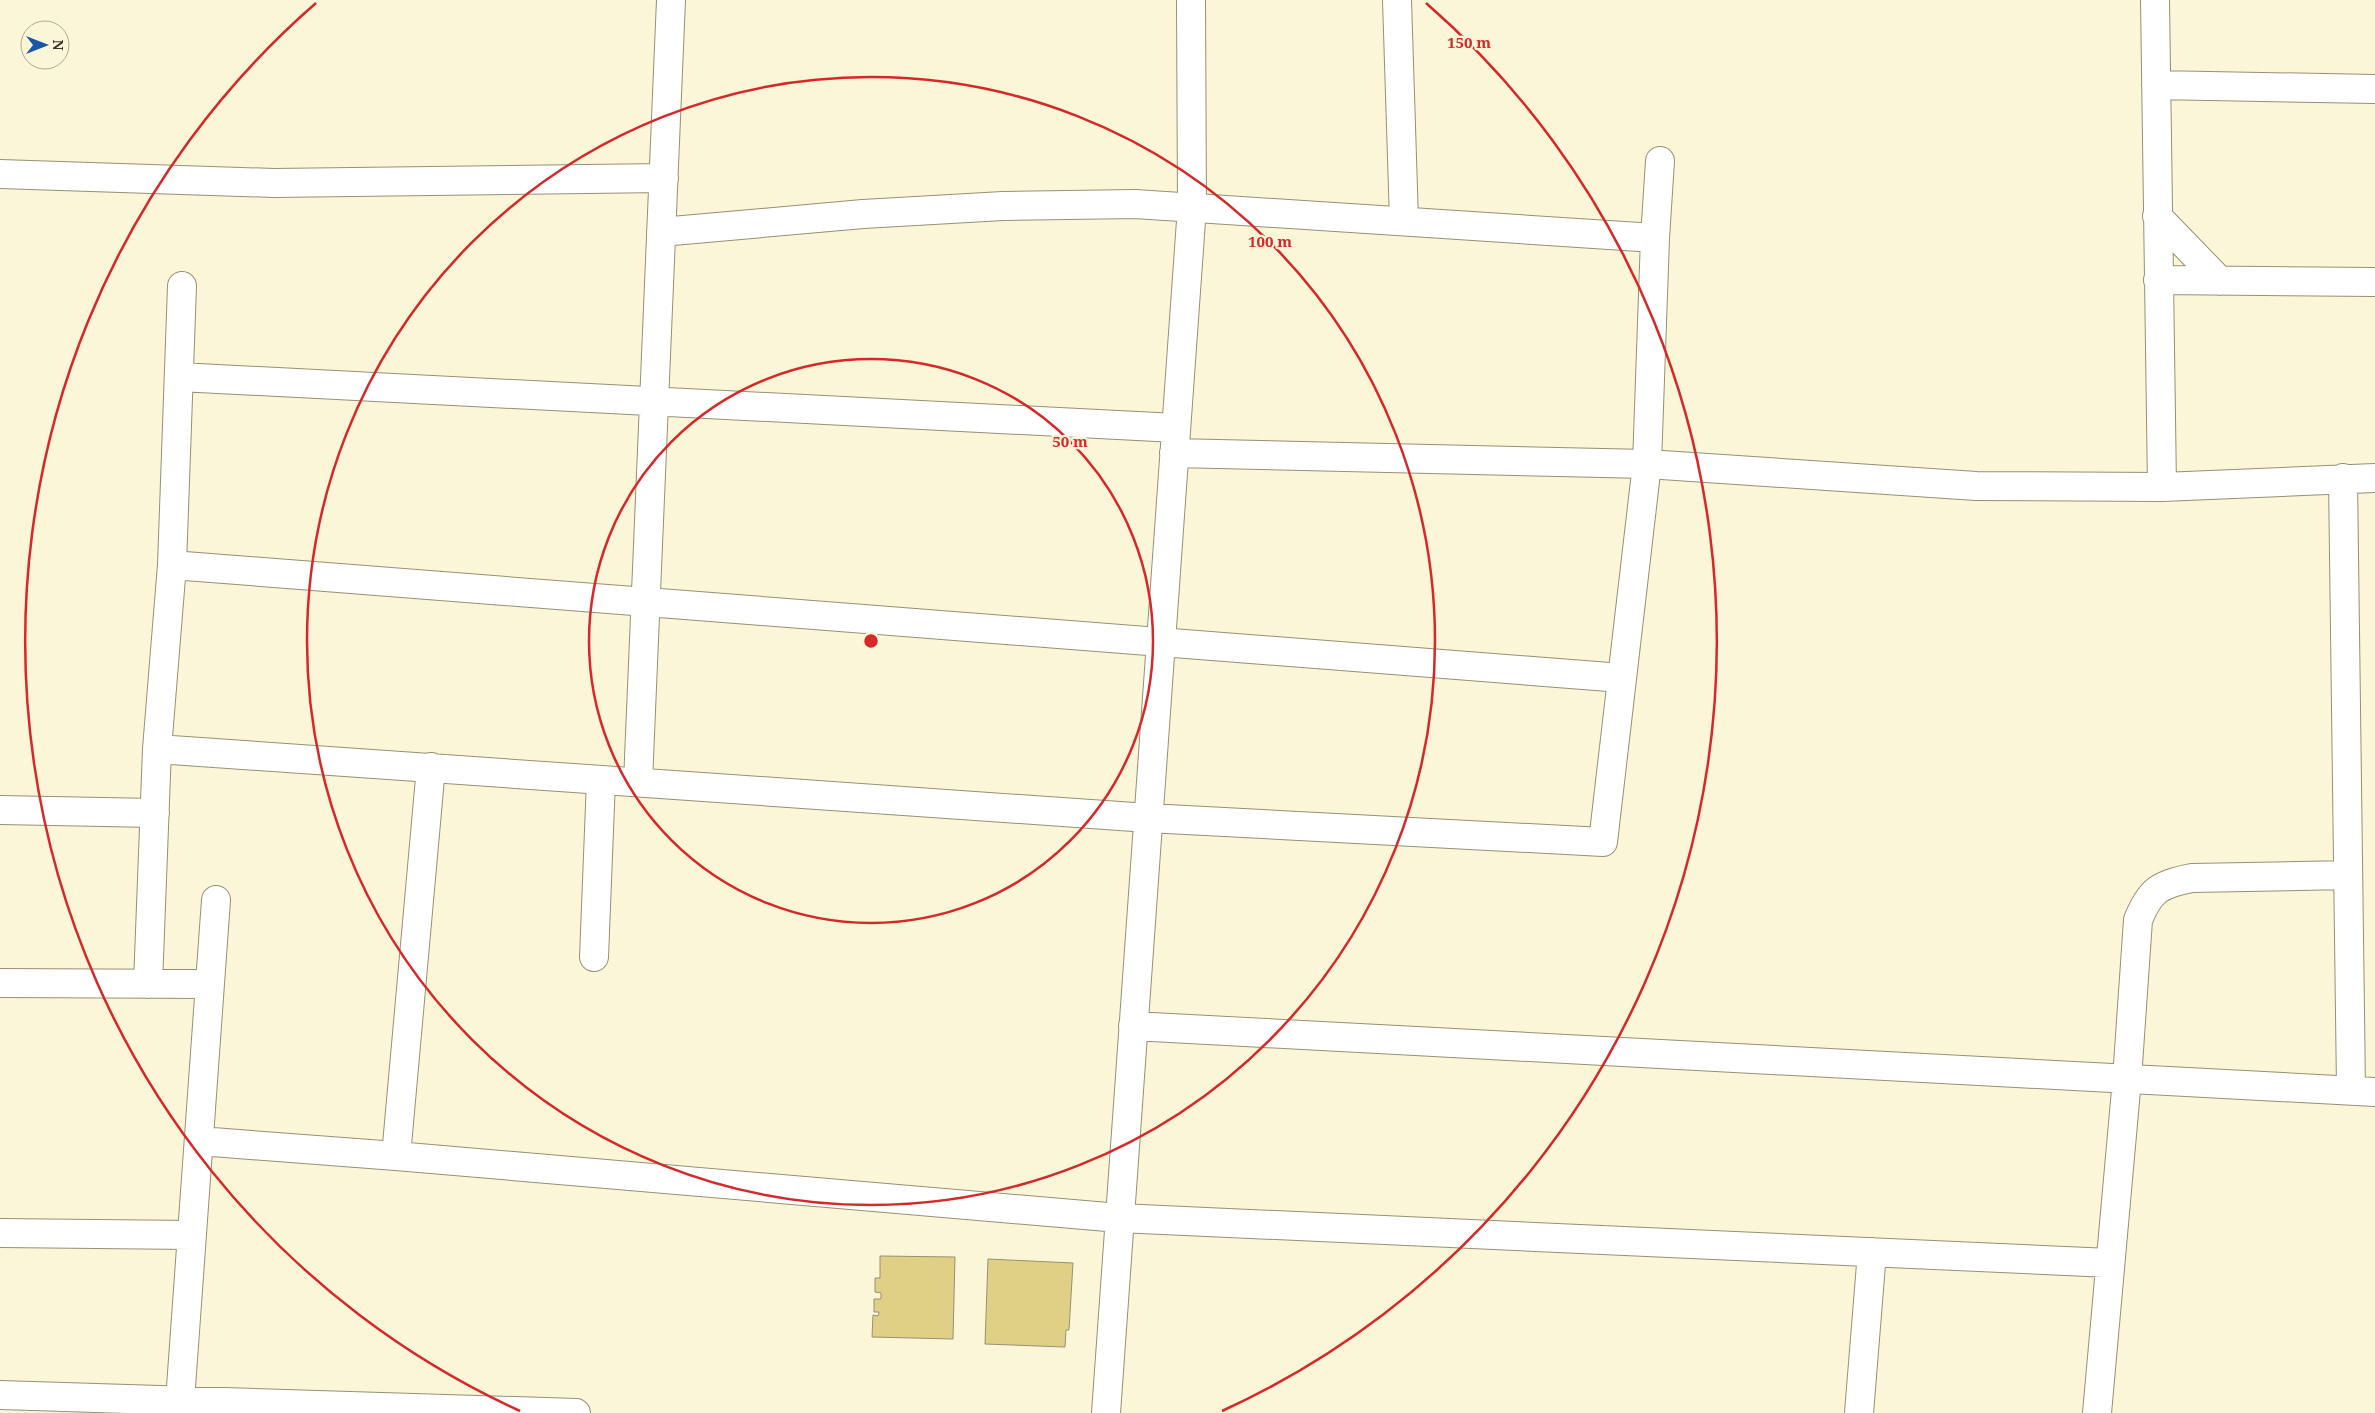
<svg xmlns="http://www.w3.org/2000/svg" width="2375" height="1413" viewBox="0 0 2375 1413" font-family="'Noto Serif',serif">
	<rect width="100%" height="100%" fill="#fcf6d8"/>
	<path fill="#e0d085" stroke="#969075" d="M880 1256 955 1257 953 1339 872 1337 873 1315 878 1316 879 1312H874V1299H881V1293L875 1292V1278H880Z
		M988 1259 1073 1263 1069 1330H1066L1065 1347 985 1344Z"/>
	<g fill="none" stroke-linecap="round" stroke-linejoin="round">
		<g stroke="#959075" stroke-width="30">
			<path id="minor" d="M1397 0 1404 221
				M2155 0 2162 487
				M2156 85 2375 89
				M0 174 274 183 664 178
				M2157 216 2220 281
				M661 232 863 214 1003 206 1135 204 1655 238
				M2158 280 2375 282
				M179 377 1176 428
				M1174 453 1647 464 1976 486 2162 487 2375 478
				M2343 478 2351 1090
				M172 565 1622 678
				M157 749 1148 818 1603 842 1647 464 1655 238 1660 161
				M638 782 671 0
				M0 810 155 813
				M594 957 601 780
				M0 983 210 984
				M148 984 157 749 172 565 182 286
				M1133 1026 2375 1092
				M199 1141 396 1156 1119 1218 2110 1263
				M396 1156 431 767
				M0 1233 192 1235
				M0 1395 576 1413
				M180 1401 216 900
				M1106 1413 1192 207 1191 0
				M1859 1413 1872 1252
				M2097 1413 2127 1079 2138 920C2150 890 2160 884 2192 878L2348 875"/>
		</g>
		<use href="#minor" stroke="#fff" stroke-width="28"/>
	</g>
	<g fill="none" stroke="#d62828" stroke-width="2.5">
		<circle cx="871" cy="641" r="282"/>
		<circle cx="871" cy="641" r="564"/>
		<path d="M520 1411A846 846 0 0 1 316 3M1426 3A846 846 0 0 1 1222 1411"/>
	</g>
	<circle cx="871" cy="641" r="8" fill="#d62828" stroke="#fcf6d8" stroke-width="2.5"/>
	<g font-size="15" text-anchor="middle" font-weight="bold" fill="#d62828" stroke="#fcf6d8" stroke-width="4.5" stroke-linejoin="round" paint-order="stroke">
		<text x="1469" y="48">150 m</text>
		<text x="1270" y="247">100 m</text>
		<text x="1070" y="447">50 m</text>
	</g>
	<g transform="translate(45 45) rotate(90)"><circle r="24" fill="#fcf6d8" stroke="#aea993"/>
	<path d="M0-4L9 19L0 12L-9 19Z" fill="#1a56a7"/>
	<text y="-8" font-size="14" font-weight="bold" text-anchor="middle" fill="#39362b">N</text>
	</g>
</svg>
